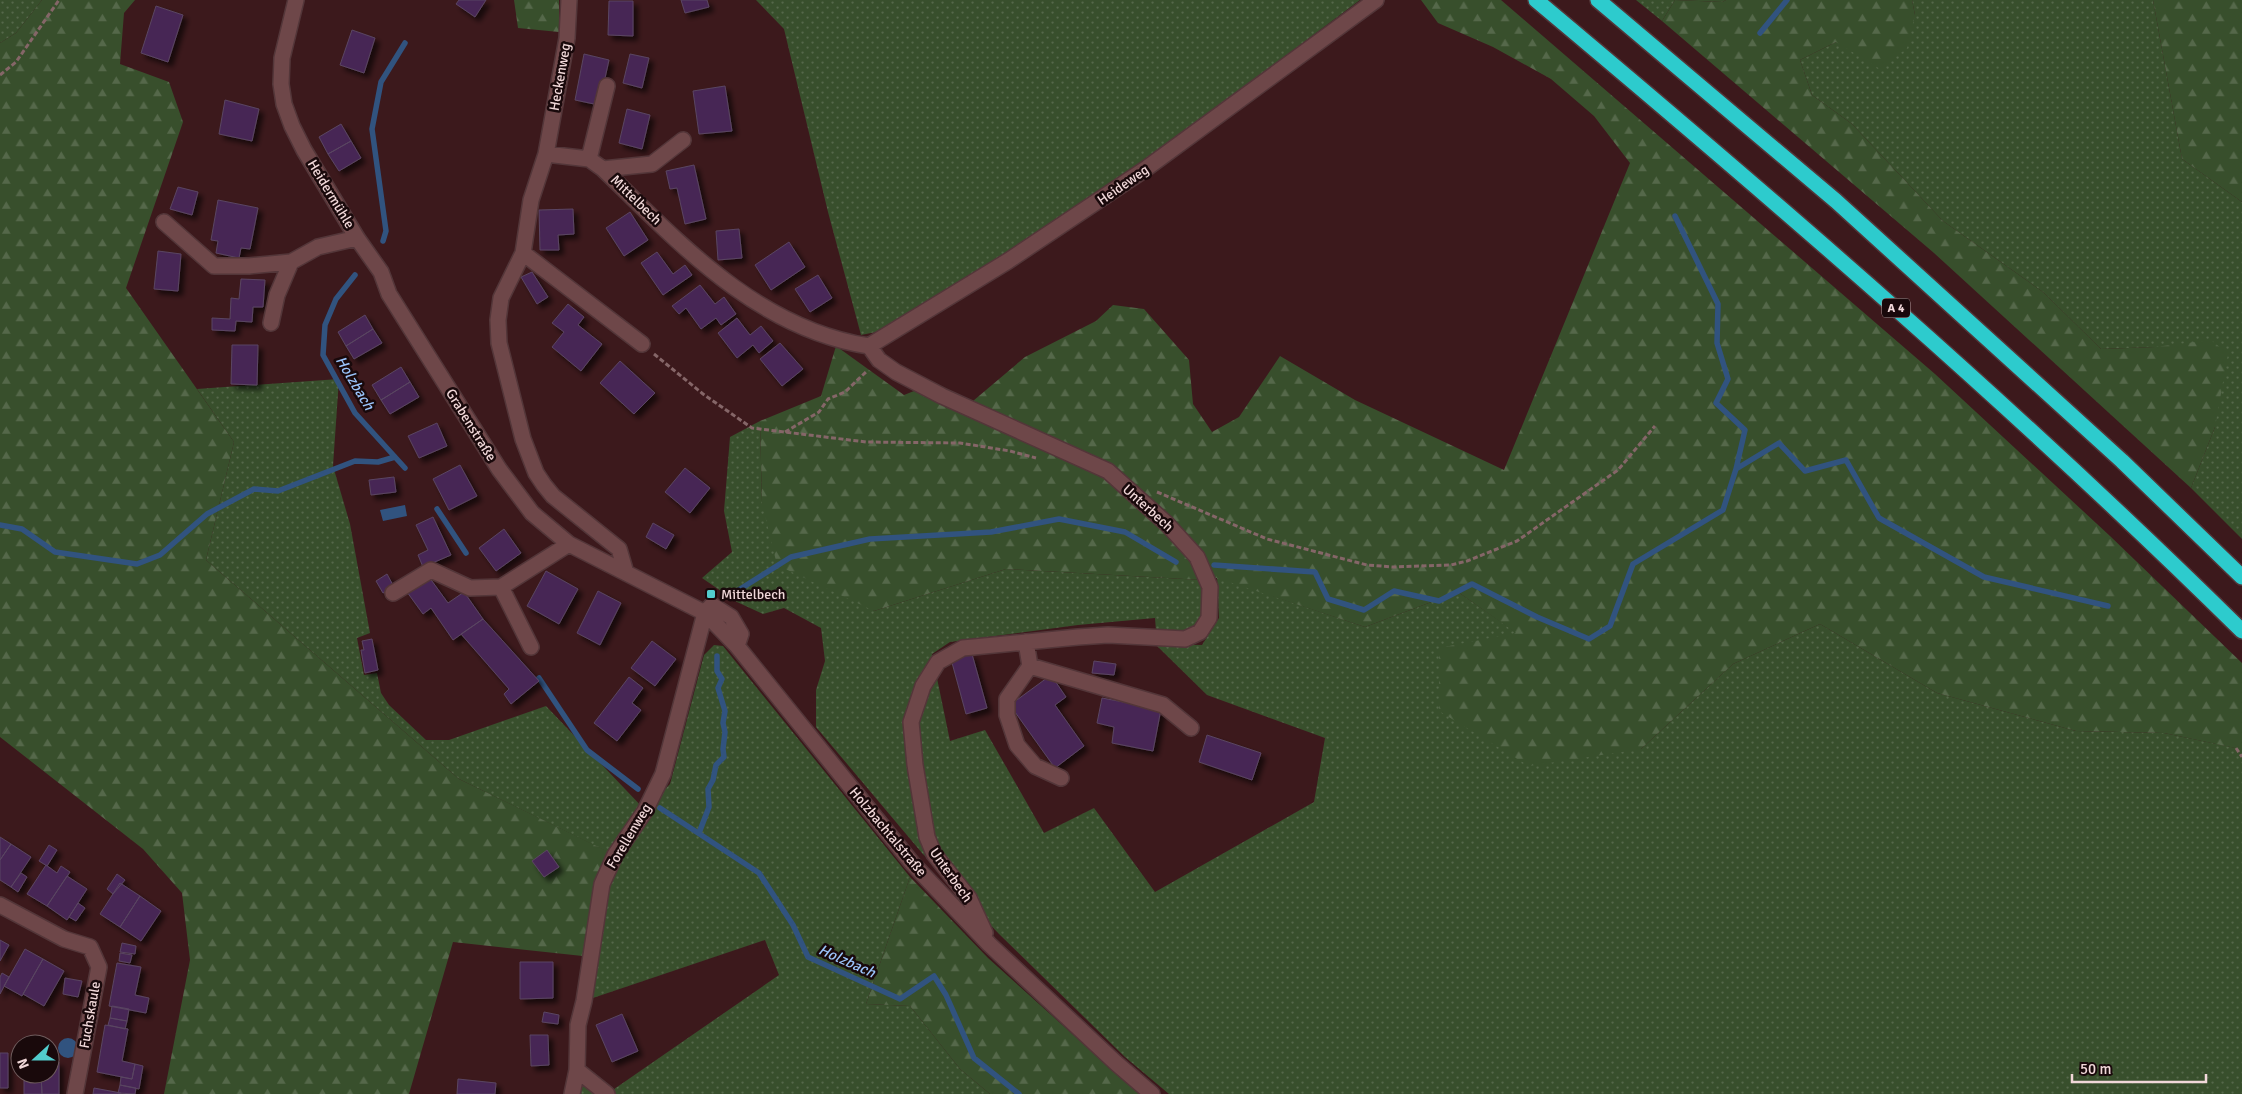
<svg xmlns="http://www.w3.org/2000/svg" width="2242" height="1094" viewBox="0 0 2242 1094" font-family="Signika,sans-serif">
	<defs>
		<pattern id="grass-dots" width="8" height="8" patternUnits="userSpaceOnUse" patternTransform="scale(1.25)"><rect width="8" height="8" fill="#384f2c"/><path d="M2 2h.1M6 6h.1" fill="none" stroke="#55684a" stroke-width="1.8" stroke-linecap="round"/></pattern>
		<pattern id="forest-firs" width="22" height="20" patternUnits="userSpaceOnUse" patternTransform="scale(1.25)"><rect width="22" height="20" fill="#384f2c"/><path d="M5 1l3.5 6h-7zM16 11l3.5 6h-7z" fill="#55684a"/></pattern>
		<filter id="shadow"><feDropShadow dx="4.5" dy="4.5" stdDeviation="2.5" flood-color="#0009"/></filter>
	</defs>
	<rect width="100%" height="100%" fill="#3c191c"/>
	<path fill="url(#grass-dots)" d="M0 0H42L16 33 0 43Z
		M756 0H1360L1149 158 1076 209 917 310 876 332 861 335 828 212 784 29Z
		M1636 0H1726L1722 2 1675 0 1662 21Z
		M1912 0H2153L2182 159 2242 202V539L2191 488 2215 427 2155 347 2101 349 2043 292 1943 221 1852 124 1812 95 1800 60 1836 42 1915 15Z
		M339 379 333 466 350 524 370 633 357 638 364 675 377 673 381 693 389 705 426 740H449L546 706 645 810 670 784 704 655 714 645 723 646 910 877 866 1004 910 1006 960 1069 990 1094H572L577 1070 607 1094 779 975 765 940 584 1001 614 855 459 779 206 560 234 442 197 389Z
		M760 421 762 503 874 611 1006 569 1202 580C1203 598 1207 627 1184 631 1175 633 1165 631 1156 631L1155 618 1078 625 950 642 932 654 950 741 985 730 1044 833 1094 808 1155 892 1314 802 1325 738 1207 695 1155 644 1202 645 1219 618 1217 577 1365 627 1458 592 1517 633 1641 749 1733 664 1820 624 1937 693 2076 731 2164 733 2236 748 2242 757V1094H1169L1125 1057 999 934 922 853 816 727V690L825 661 821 628 784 608 763 614 737 602 702 578 732 552 724 511 730 437Z"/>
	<path fill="url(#forest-firs)" d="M42 0H135L124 13 120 64 169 82 183 122 126 288 234 442 206 560 459 779 615 855 592 957 453 942 409 1094H164L190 960 182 893 143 849 0 737V43L16 33Z
		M514 0H559V32L518 28Z
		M1421 0H1501L1935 374 2110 536 2242 663V757L2235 748 2164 733 2076 731 1937 693 1820 624 1733 664 1641 749 1529 766 1439 711V648L1516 633 1458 592 1365 627 1217 578 1202 580 1006 569 874 611 777 565 762 503 760 421 821 396 836 346 904 395 934 383 973 401 1025 357 1096 321 1113 305 1144 309 1189 360 1193 404 1212 432 1239 417 1280 356 1355 400 1504 470 1630 163 1594 116 1551 79 1493 47 1438 23Z
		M1675 0 1722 2 1726 0H1912L1915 15 1907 48 1880 69 1836 42 1800 60 1812 95 1852 124 1943 221 2043 292 2101 349 2155 347 2211 340 2228 354 2215 427 2191 488 1934 253 1662 21Z
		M2153 0H2242V202L2182 159Z
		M910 877 988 958 1139 1094H990L960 1069 910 1006 866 1004Z"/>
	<path fill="#31537f" d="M405 505 407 516 383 521 380 510Z
		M58 1048a10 10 0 1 1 20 0a10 10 0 1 1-20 0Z"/>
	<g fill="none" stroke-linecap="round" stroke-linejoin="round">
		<path stroke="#31537f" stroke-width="5.5" d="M1760 33 1787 0
			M1675 216 1718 304 1717 343 1728 379 1716 403 1745 430 1736 469
			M383 241 386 231 372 129 381 82 405 43
			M355 275 336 299 325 325 323 355 355 413 405 468
			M437 509 466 553
			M0 525 22 529 55 552 137 564 160 555 207 514 254 489 278 491 355 461 378 462 395 457
			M1214 565 1315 572 1328 599 1364 610 1394 591 1439 601 1472 584 1537 617 1589 639 1610 626 1633 564 1723 510 1736 469 1779 443 1805 471 1846 460 1879 518 1984 577 2108 606
			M737 591 791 557 870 539 991 532 1059 519 1125 532 1176 562
			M539 678 587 750 638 789
			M660 808 759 873 793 925 808 957 900 999 934 976 946 995 974 1058 1019 1094
			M699 833 709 807 708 789 713 780 716 765 724 757 723 749 725 732 723 723 725 711 718 688 722 679 717 671V656"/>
	</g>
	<path fill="#472854" stroke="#5a4562" filter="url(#shadow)" d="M459 0H486L475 17 456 4Z
		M681 0H707L709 7 685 13Z
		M609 1H633V36L608 35Z
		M156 6 183 15 168 62 141 53Z
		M352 30 375 38 364 73 340 65Z
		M584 54 609 60 599 105 575 100Z
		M630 54 649 58 642 88 623 83Z
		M725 86 732 131 699 134 693 91Z
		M225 100 259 109 252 141 219 134Z
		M627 109 650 115 642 149 619 143Z
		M341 124 351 141 328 154 319 137Z
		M351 141 361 158 339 171 328 154Z
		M694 165 706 219 685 224 677 188 670 189 666 171Z
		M178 187 198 192 192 215 170 209Z
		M218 200 258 208 250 249 241 248 239 258 216 253 218 241 211 240Z
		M573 209 574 234 558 235 559 250H540L539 210Z
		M630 212 648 240 624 256 606 228Z
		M739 229 742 258 718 260 716 231Z
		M789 242 805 267 771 290 755 265Z
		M158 251 181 254 178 291 154 289Z
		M657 252 673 274 685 265 692 275 663 295 641 263Z
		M532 272 548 297 537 304 521 277Z
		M818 275 832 298 810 312 795 289Z
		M241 279 265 280 263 307H253L252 322 236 321 235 331 212 330V318L230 319 231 298 239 299Z
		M700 285 715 304 724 297 736 314 721 325 716 318 701 329 686 308 679 314 672 306Z
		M568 304 584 317 578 325 602 344 581 371 552 347 564 332 552 323Z
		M365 315 373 329 346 346 338 332Z
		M737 318 750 335 761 326 773 341 759 353 753 345 737 358 718 333Z
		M373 329 382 343 354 359 346 346Z
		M780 343 803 369 782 386 760 359Z
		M232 345H258L257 385 231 384Z
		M620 361 655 393 634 414 600 383Z
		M401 367 410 382 381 400 372 385Z
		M410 382 419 397 390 414 381 400Z
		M437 423 447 446 419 458 408 436Z
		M460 465 477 496 449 510 433 479Z
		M685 468 710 488 690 513 665 492Z
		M394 477 396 492 371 495 369 480Z
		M433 517 451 555 423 567 418 555 428 550 416 525Z
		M653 523 674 535 666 549 646 537Z
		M504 529 521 553 496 571 479 548Z
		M546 571 578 589 559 624 527 606Z
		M387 574 394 587 383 593 376 581Z
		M429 577 448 603 464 592 483 619 453 640 431 608 423 614 407 592Z
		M598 591 621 603 600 645 577 633Z
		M483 619 539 681 511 704 504 694 509 689 461 634Z
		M372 639 378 670 365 673 361 650H364L362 641Z
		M652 641 676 659 655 686 631 668Z
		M972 654 987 708 966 714 951 659Z
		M1094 661 1116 664 1114 675 1092 673Z
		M1051 675 1066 697 1055 705 1084 746 1055 768 1010 705Z
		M629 677 643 688 632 703 641 710 617 741 594 723Z
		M1102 698 1161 709 1153 751 1112 743 1114 727 1097 723Z
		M1207 735 1261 753 1252 780 1199 762Z
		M0 837 11 844 0 860Z
		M11 844 31 857 11 887 0 880V860Z
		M49 845 57 850 47 866 39 861Z
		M547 850 559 867 544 877 532 861Z
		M46 865 57 873 61 866 70 872 47 906 27 894Z
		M21 873 27 877 18 892 11 887Z
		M117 874 125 880 113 894 107 889Z
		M67 876 87 889 67 920 47 906Z
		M120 883 140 896 120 927 100 914Z
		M140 896 161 911 141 941 120 927Z
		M78 903 85 908 76 921 69 917Z
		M0 940 9 945 0 961Z
		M122 943 136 946 135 954 120 952Z
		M25 949 43 959 22 996 4 986Z
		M120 953 132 955 130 963 119 961Z
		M43 959 64 971 44 1006 23 994Z
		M520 962H553V998L520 999Z
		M117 963 141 967 135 995 149 998 146 1013 109 1006Z
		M2 973 9 977 0 994V977Z
		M65 978 82 981 78 997 63 994Z
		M112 1006 129 1009 127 1021 110 1018Z
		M544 1012 559 1015 558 1024 542 1022Z
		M622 1014 638 1051 612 1062 596 1025Z
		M110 1018 127 1021 125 1029 108 1025Z
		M105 1025 128 1029 122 1061 135 1064 132 1079 97 1072Z
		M530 1035H548L549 1065 531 1066Z
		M0 1053H8V1088H0Z
		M50 1062H59V1094H42L41 1074H50Z
		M135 1064 143 1066 139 1089 120 1085 121 1077 132 1079Z
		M24 1074H41L42 1094H24Z
		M458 1079 496 1083 495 1094H457Z
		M120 1085 136 1088 135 1094 118 1093Z
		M94 1088 121 1093V1094H93Z"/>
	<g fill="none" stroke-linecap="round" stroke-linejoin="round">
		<g stroke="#533639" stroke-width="18">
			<path id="minor" d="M296 0 282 58 281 84 284 104 292 126 304 150 357 238 381 272 389 294 499 469 532 513 569 544 705 613 737 646 912 863 989 944 1116 1063 1152 1094
				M569 0 567 38 546 154 531 200 523 253 642 344
				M546 154 589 159 603 169C680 244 758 329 869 346L1008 261 1144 170 1376 0
				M589 159 607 86
				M603 169 652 164 683 140
				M164 222 214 266H249L291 262 318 247 357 238
				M523 253 501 298 498 320 499 343 523 439 536 473 544 485 553 496 619 549 626 573
				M271 323 277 295 291 262
				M869 346 879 360 896 372 942 396 1108 471 1167 524 1197 557 1210 587 1209 618 1200 632 1185 639 1108 635 1078 637 963 648 938 662 923 686 911 722 915 765 927 837 934 854 969 898 985 933
				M393 593 431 570 470 588 501 587
				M1026 642 1030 666 1163 705 1191 728
				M531 647 501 587 569 544
				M1030 666 1007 699V715L1017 745 1035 766 1061 778
				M0 905 64 939 90 947 99 967 75 1094
				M577 1070 607 1094
				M572 1094 577 1070 578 1025 584 1001 602 884 615 855 645 811 663 774 705 613 712 605 731 617 741 634 737 646"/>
		</g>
		<g stroke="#533639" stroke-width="18">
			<path id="highway" d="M1536 0C1778 203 2017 409 2242 631
				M1598 0 1836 201 2122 461 2242 577"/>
		</g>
		<path stroke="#856668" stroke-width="3" stroke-dasharray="5 2.5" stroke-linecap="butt" d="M0 75 16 62 59 0
			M654 354 703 394 752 428 866 442 960 443 1010 451 1036 458
			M785 432 819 412 828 399 845 392 867 371
			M1157 492 1267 539 1367 565 1393 567 1451 565 1467 561 1517 541 1618 470 1655 426
			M2236 748 2242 757"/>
		<use href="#minor" stroke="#6e4749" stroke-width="15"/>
		<use href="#highway" stroke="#2dcbcd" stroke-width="15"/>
	</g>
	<rect fill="#52cdce" stroke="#19090b" stroke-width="2" x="706" y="589" width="10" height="10" rx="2.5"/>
	<g text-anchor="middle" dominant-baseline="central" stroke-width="5" stroke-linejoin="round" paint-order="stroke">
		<rect fill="#19090b" stroke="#b09a9b" stroke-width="1" x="1882" y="298.5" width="28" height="19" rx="4"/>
		<g font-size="12" font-weight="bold" fill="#f1d8d9">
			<text x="1896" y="308">A 4</text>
		</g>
		<g font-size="14" fill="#f1d8d9" stroke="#19090b">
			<text transform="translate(560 77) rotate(-80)">Heckenweg</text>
			<text transform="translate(1123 185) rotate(-35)">Heideweg</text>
			<text transform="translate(331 194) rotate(59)">Heidermühle</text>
			<text transform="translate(636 200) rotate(44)">Mittelbech</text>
			<text transform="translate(471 425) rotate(58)">Grabenstraße</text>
			<text transform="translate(1148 508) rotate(42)">Unterbech</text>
			<text transform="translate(888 832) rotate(50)">Holzbachtalstraße</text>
			<text transform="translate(629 836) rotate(-59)">Forellenweg</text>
			<text transform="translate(951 875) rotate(55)">Unterbech</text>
			<text transform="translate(90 1015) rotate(-80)">Fuchskaule</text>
		</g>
		<g font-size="14" fill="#f1d8d9" stroke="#19090b" text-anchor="start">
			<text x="721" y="594">Mittelbech</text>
		</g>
		<g font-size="15" font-style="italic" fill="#9ac3fa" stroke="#19090b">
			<text transform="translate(355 383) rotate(59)">Holzbach</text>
			<text transform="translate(847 961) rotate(24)">Holzbach</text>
		</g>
	</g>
	<g transform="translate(35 1059) rotate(249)"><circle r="24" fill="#19090b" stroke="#6f5c5d"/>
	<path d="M0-4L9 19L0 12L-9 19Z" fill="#52cdce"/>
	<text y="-8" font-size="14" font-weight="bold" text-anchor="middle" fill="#f1d8d9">N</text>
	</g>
	<path d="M2072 1074v8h134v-8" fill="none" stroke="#f1d8d9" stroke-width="2.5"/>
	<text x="2080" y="1074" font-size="15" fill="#f1d8d9" stroke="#19090b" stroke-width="4" paint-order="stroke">50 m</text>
</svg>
